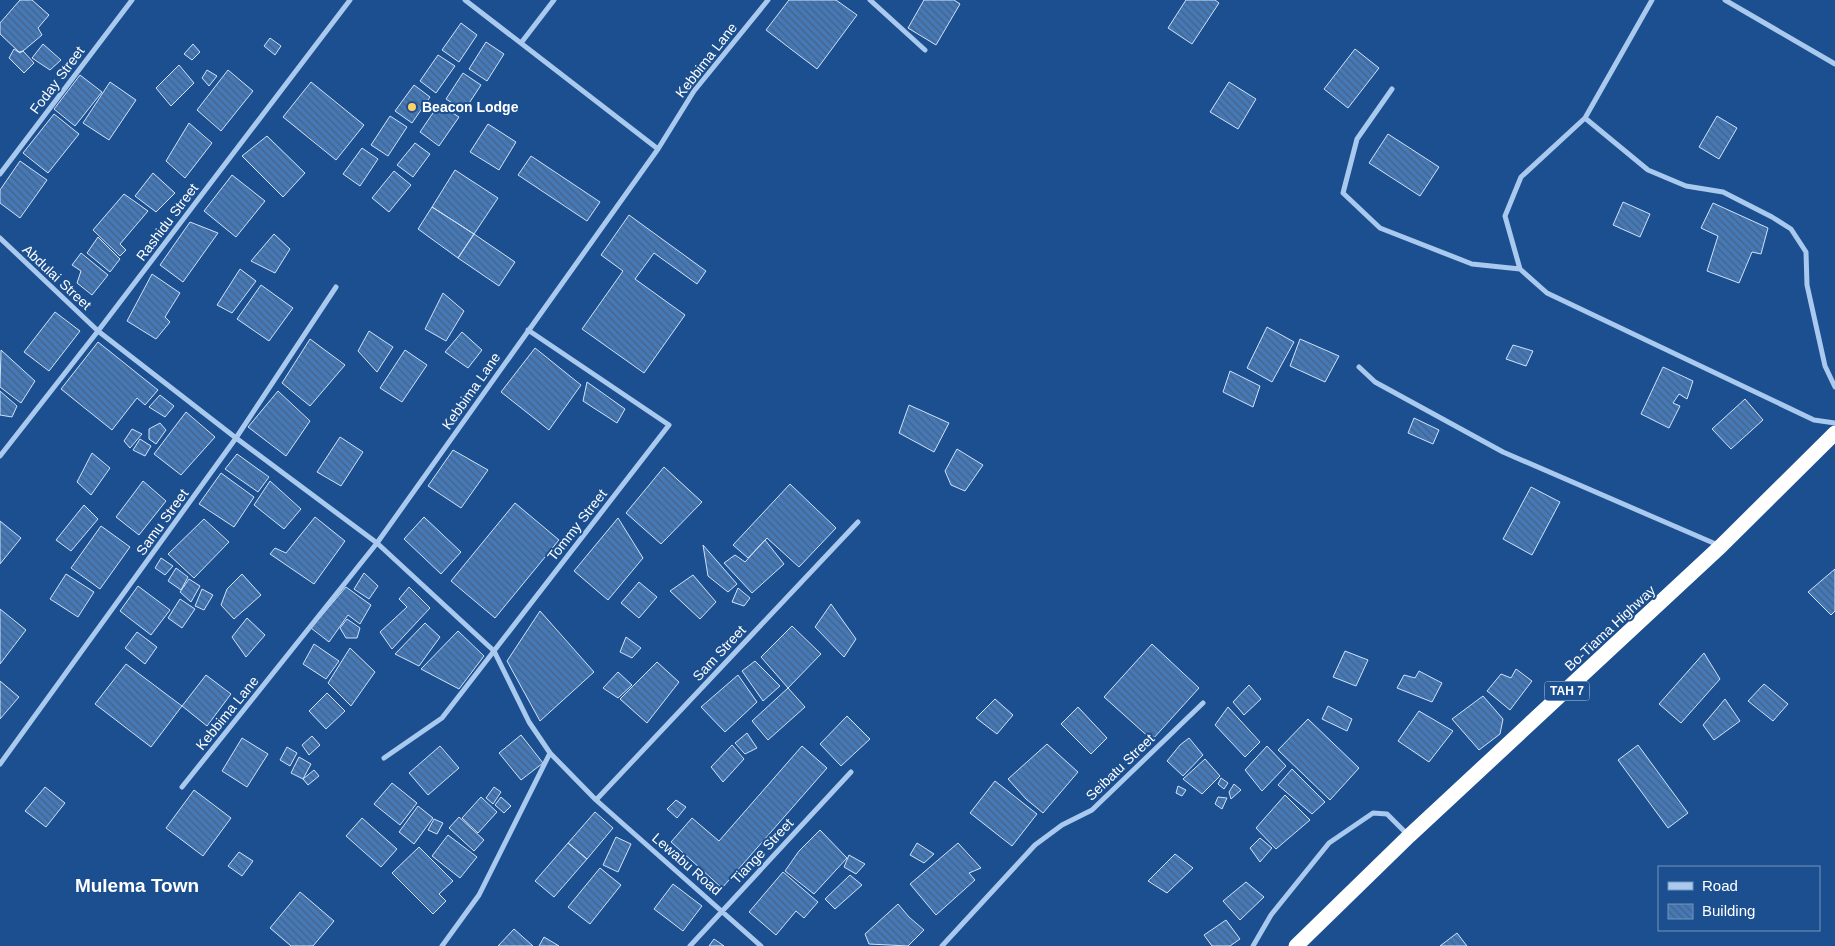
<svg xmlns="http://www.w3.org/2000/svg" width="1835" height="946" viewBox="0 0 1835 946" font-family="Arial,sans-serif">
	<defs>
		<pattern id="building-back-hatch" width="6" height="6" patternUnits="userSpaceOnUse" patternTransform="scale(1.25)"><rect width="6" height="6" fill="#4478b7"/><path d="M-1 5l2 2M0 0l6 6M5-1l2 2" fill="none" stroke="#486282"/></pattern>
	</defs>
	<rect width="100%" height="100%" fill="#1b4f8f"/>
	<path fill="url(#building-back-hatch)" stroke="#cfe3fa" d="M20 0H32L49 15 38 28 42 35 23 51 19 52 0 34V23Z
		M789 0H836L857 15 817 69 766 30Z
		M924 0H954L960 4 936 45 908 28Z
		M1186 0H1215L1219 3 1192 44 1168 28Z
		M461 23 477 35 459 62 442 50Z
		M270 38 281 46 275 55 264 46Z
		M486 42 504 54 487 81 469 69Z
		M43 44 61 60 50 70 32 58Z
		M193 44 200 52 192 60 184 54Z
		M14 49 20 53 23 51 34 63 24 73 9 58Z
		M1355 49 1379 68 1348 108 1324 89Z
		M438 55 455 66 436 93 420 81Z
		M179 65 194 83 171 106 156 88Z
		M207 70 217 76 209 86 202 78Z
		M228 70 253 91 221 131 197 110Z
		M463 73 481 85 464 111 446 99Z
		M80 75 102 92 75 126 54 109Z
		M110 82 136 100 109 140 83 123Z
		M311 82 364 125 336 160 283 117Z
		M1229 82 1256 99 1238 129 1210 112Z
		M414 85 430 97 412 123 395 111Z
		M439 104 459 117 439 146 420 132Z
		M54 114 79 134 48 173 23 153Z
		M390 116 407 127 388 156 371 145Z
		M1717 116 1737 128 1719 159 1699 147Z
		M189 123 212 143 185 178 166 161Z
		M488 124 516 142 499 170 470 152Z
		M1388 134 1439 167 1420 196 1369 163Z
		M267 136 305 173 283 197 242 156Z
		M415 143 430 154 413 177 397 165Z
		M362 148 378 159 360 186 343 174Z
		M531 156 600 202 587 221 518 175Z
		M20 161 47 180 20 218 0 203V190Z
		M455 170 498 198 474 234 432 207Z
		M394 171 411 185 389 212 372 198Z
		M153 173 175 193 156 212 135 196Z
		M232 175 265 201 236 237 204 211Z
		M124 194 148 211 120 244 126 250 120 256 93 230Z
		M1623 202 1650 214 1640 237 1613 225Z
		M1713 203 1768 228 1761 254 1752 252 1739 283 1707 271 1718 236 1701 228Z
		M432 207 474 234 458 258 418 229Z
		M629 215 706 271 697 284 654 253 635 279 685 315 644 373 582 329 623 271 601 255Z
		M190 222 218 233 183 282 160 265Z
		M274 234 290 249 275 273 251 261Z
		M474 234 515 262 499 286 458 258Z
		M98 237 120 259 110 272 87 253Z
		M81 253 108 275 92 295 77 283 81 271 72 265Z
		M240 269 256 281 232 313 217 305Z
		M152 274 180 293 165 317 170 322 156 339 127 321Z
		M261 285 293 308 269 341 237 319Z
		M443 293 464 311 446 341 425 329Z
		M55 312 80 331 49 371 24 352Z
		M1267 327 1294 342 1272 382 1247 368Z
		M369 331 393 347 377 372 358 351Z
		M462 332 482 350 468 368 445 352Z
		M310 339 345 365 310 406 282 383Z
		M1300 339 1339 356 1325 382 1290 366Z
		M98 342 158 390 145 405 137 398 112 430 61 389Z
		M1513 345 1533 351 1526 366 1506 359Z
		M535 348 581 385 549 430 501 392Z
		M1 350 35 381 21 403 0 387Z
		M405 350 427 365 402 402 380 388Z
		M1663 367 1693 381 1687 399 1679 394 1673 403 1680 406 1669 428 1641 414Z
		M1230 371 1260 386 1253 407 1223 392Z
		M587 382 625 409 617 423 583 401Z
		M0 391 17 406 12 417 0 415Z
		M278 391 310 421 286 456 248 427Z
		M160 395 174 406 165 417 149 407Z
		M1745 399 1763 420 1731 449 1712 429Z
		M909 405 949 423 934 452 899 433Z
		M186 412 215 437 181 475 154 454Z
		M1414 418 1439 430 1433 444 1408 433Z
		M160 423 166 430 156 444 149 439V429Z
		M132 429 142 434 130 448 124 441Z
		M340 437 363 452 341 486 317 472Z
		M140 439 151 446 145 456 133 450Z
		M957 449 983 465 965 491 951 485 945 471Z
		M453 450 488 470 461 508 428 486Z
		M92 453 110 468 91 495 77 482Z
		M237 454 269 477 258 492 225 469Z
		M664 467 702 502 661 544 626 513Z
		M221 473 254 497 234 527 199 504Z
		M143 481 166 501 139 535 116 517Z
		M270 481 301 509 284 529 254 505Z
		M790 484 836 528 799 567 767 538 748 558 733 545Z
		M1531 487 1560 502 1532 555 1503 539Z
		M515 503 559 540 495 618 451 581Z
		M84 505 98 519 71 551 56 540Z
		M315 517 345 541 314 584 270 554 275 548 286 553Z
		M424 517 461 552 441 574 404 539Z
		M618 518 643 558 608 600 574 571Z
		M204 519 229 542 194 578 168 554Z
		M0 521 21 538 0 564Z
		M101 526 130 547 100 589 71 568Z
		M765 540 784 564 752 593 724 563 735 555 745 562Z
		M703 545 737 584 728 592 708 576Z
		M161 558 173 566 165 575 155 568Z
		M176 568 188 577 181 590 168 581Z
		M1835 569V611L1831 615 1808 592Z
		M364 573 378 586 369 599 354 589Z
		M66 574 94 592 78 617 50 599Z
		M242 574 261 595 234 619 221 605 227 589Z
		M693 575 716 602 700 619 670 591Z
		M189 579 200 586 191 602 180 592Z
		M639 582 657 597 639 618 621 603Z
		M138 586 170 610 151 635 120 611Z
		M346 587 371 605 360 624 348 615 329 642 311 628Z
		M409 587 430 608 392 649 380 632 407 607 399 599Z
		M738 588 750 598 744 606 732 602Z
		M202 589 213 595 204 610 195 606Z
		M180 599 195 609 182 628 168 618Z
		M831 604 856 639 844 657 815 627Z
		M0 609 26 630 0 664Z
		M540 611 594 672 540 721 507 661Z
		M247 618 265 635 246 657 232 637Z
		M347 619 360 628 357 638H346L340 628Z
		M425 623 440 637 419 666 395 654Z
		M792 626 821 654 788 688 761 657Z
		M458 631 484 656 459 689 421 669Z
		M137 632 157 647 145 664 125 648Z
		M626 637 641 648 632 658 620 652Z
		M314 644 339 661 326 679 303 664Z
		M1152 644 1199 688 1152 740 1104 697Z
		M350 648 375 672 351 706 328 683Z
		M1345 651 1368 660 1356 686 1333 677Z
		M1704 653 1720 679 1681 723 1659 704Z
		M755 661 780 686 763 701 742 671Z
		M657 662 679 682 647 723 620 699Z
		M126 664 182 706 151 747 95 704Z
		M1516 669 1532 681 1510 710 1487 691 1501 674 1511 678Z
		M1419 671 1442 683 1432 702 1397 688 1404 675 1415 678Z
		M618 672 632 685 618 698 603 688Z
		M206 675 231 694 207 726 182 706Z
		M738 675 757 702 725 732 701 707Z
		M0 681 19 697 0 719Z
		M1764 684 1788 704 1773 721 1748 701Z
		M1249 685 1261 699 1244 715 1233 702Z
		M788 688 805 707 768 740 752 721Z
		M327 693 345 711 326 729 309 711Z
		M1483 696 1503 719 1500 734 1479 750 1452 719Z
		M995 699 1013 715 997 734 976 718Z
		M1725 699 1740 721 1714 740 1703 725Z
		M1328 706 1352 719 1347 731 1322 719Z
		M1078 707 1107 738 1091 754 1061 724Z
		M1228 707 1260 742 1245 757 1215 725Z
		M1419 711 1453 731 1429 762 1398 741Z
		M847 716 870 739 841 766 820 744Z
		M1308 719 1359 768 1330 800 1278 750Z
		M747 733 757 748 745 754 735 743Z
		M521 735 543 763 521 780 499 753Z
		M312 736 320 745 309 755 302 745Z
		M242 738 268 754 247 787 222 771Z
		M1189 738 1203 755 1183 776 1167 761 1180 745Z
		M1047 744 1078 772 1043 813 1026 799 1008 779Z
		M732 745 744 759 723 782 711 767Z
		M1638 745 1688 813 1668 828 1618 760Z
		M440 746 459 768 428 795 409 773Z
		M802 746 827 768 722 888 671 842 692 818 719 841Z
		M1267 746 1286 766 1262 791 1245 770Z
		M287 747 297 753 290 766 280 760Z
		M299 757 311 764 303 779 291 773Z
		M1205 759 1220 776 1202 794 1183 779Z
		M1292 769 1325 802 1312 814 1278 785Z
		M314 770 319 776 308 785 303 779Z
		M1221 778 1228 783 1224 789 1218 784Z
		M995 781 1037 814 1012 846 970 813Z
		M392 783 417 803 400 825 374 804Z
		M1234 784 1241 790 1231 799 1229 792Z
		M1178 786 1186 790 1182 796 1176 793Z
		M45 787 65 803 46 827 25 811Z
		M494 787 501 792 493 804 486 798Z
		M194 790 231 818 203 856 166 828Z
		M1285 795 1310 820 1276 849 1256 828Z
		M481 797 497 812 478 833 462 818Z
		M501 797 511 806 504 813 495 805Z
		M1218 797 1227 798 1222 809 1215 804Z
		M676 800 686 807 677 818 667 809Z
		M418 806 433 818 414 844 399 832Z
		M595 812 613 828 587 859 568 843Z
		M459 817 484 840 474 851 449 828Z
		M362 818 397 849 381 867 346 836Z
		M434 819 443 823 437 834 428 830Z
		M820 830 847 858 814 894 785 871 799 851Z
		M448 835 477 857 460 878 432 856Z
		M616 837 631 844 618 872 603 865Z
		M1260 838 1272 848 1260 862 1250 848Z
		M568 843 587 859 554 897 535 881Z
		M917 843 934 854 924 863 910 855Z
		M958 843 981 868 969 873 975 880 936 915 910 884Z
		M419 847 453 881 439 894 446 901 433 914 392 873Z
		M239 852 253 861 242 876 228 866Z
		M1175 854 1193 868 1167 893 1148 881Z
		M849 855 865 864 856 874 844 867Z
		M600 868 621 885 590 924 568 907Z
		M783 872 818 902 804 918 796 911 776 935 749 912Z
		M850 875 862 885 835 909 825 899Z
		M1246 882 1264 897 1240 920 1223 901Z
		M673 884 702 906 683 931 654 909Z
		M300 892 334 921 313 946H291L270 928Z
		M898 904 909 917 924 930 908 946 869 944 865 934Z
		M1226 920 1240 939 1230 946H1212L1204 935Z
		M514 929 533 946H498Z
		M1457 933 1467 946H1440Z
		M544 937 559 946H539Z
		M714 939 724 946H709Z"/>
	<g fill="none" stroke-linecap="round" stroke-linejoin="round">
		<path stroke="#a9c9ee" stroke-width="5" d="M465 0 658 149
			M870 0 925 50
			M1652 0 1585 118 1521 177 1505 216 1520 269 1547 293 1814 420 1835 423
			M1725 0 1835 64
			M521 43 554 0
			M1392 89 1357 139 1343 193 1380 228 1472 264 1520 269
			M1585 118 1648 170 1686 186 1723 192 1772 217 1791 229 1806 252 1807 285 1825 366 1835 387
			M0 174 132 0
			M0 238 98 331 236 438 377 543 494 651 529 722 550 753 596 800 761 946
			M1359 367 1375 382 1503 452 1718 545
			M0 456 98 331 350 0
			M384 758 442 718 669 425 528 330
			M0 764 236 438 336 287
			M182 787 377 543 658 149 694 91 768 0
			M596 800 858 522
			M442 946 479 895 550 753
			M690 946 851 772
			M942 946 1035 845 1062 825 1092 810 1203 703
			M1253 946 1271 915 1329 843 1373 813 1387 814 1407 834"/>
		<path stroke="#fff" stroke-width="15" d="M1296 946 1409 836 1721 546 1835 433"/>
	</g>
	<circle fill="#ffd166" stroke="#1b4f8f" stroke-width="2" cx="412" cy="107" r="5"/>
	<g text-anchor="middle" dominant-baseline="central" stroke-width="4" stroke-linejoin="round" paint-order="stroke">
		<rect fill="#1b4f8f" stroke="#bbcadd" stroke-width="1" x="1544.5" y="681.5" width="45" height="19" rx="4"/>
		<g font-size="12" font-weight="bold" fill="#fff">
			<text x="1567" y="691">TAH 7</text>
		</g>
		<g font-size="14" fill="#fff" stroke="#1b4f8f">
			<text transform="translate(706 60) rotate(-52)">Kebbima Lane</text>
			<text transform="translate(57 80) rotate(-53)">Foday Street</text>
			<text transform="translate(167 222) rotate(-53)">Rashidu Street</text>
			<text transform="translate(57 277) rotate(43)">Abdulai Street</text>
			<text transform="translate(471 391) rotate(-55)">Kebbima Lane</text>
			<text transform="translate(162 522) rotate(-54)">Samu Street</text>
			<text transform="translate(577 525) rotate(-52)">Tommy Street</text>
			<text transform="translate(1610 628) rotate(-43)">Bo-Tiama Highway</text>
			<text transform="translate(719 653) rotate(-47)">Sam Street</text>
			<text transform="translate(227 713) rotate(-51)">Kebbima Lane</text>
			<text transform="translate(1120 767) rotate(-44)">Seibatu Street</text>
			<text transform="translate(762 851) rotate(-47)">Tiange Street</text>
			<text transform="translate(687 864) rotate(41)">Lewabu Road</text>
		</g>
		<g font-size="14" font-weight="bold" fill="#fff" stroke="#1b4f8f" text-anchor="start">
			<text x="422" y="107">Beacon Lodge</text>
		</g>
		<g font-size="19" font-weight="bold" fill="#fff" stroke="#1b4f8f">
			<text x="137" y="885">Mulema Town</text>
		</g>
	</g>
	<rect x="1658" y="866" width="162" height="65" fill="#1b4f8f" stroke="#7695bc"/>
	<rect x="1668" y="882" width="25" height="8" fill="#a9c9ee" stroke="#7695bc"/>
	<text x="1702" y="891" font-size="15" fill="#ffffff">Road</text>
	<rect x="1668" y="904" width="25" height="15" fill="url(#building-back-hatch)" stroke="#7695bc"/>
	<text x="1702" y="916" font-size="15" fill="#ffffff">Building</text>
</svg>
